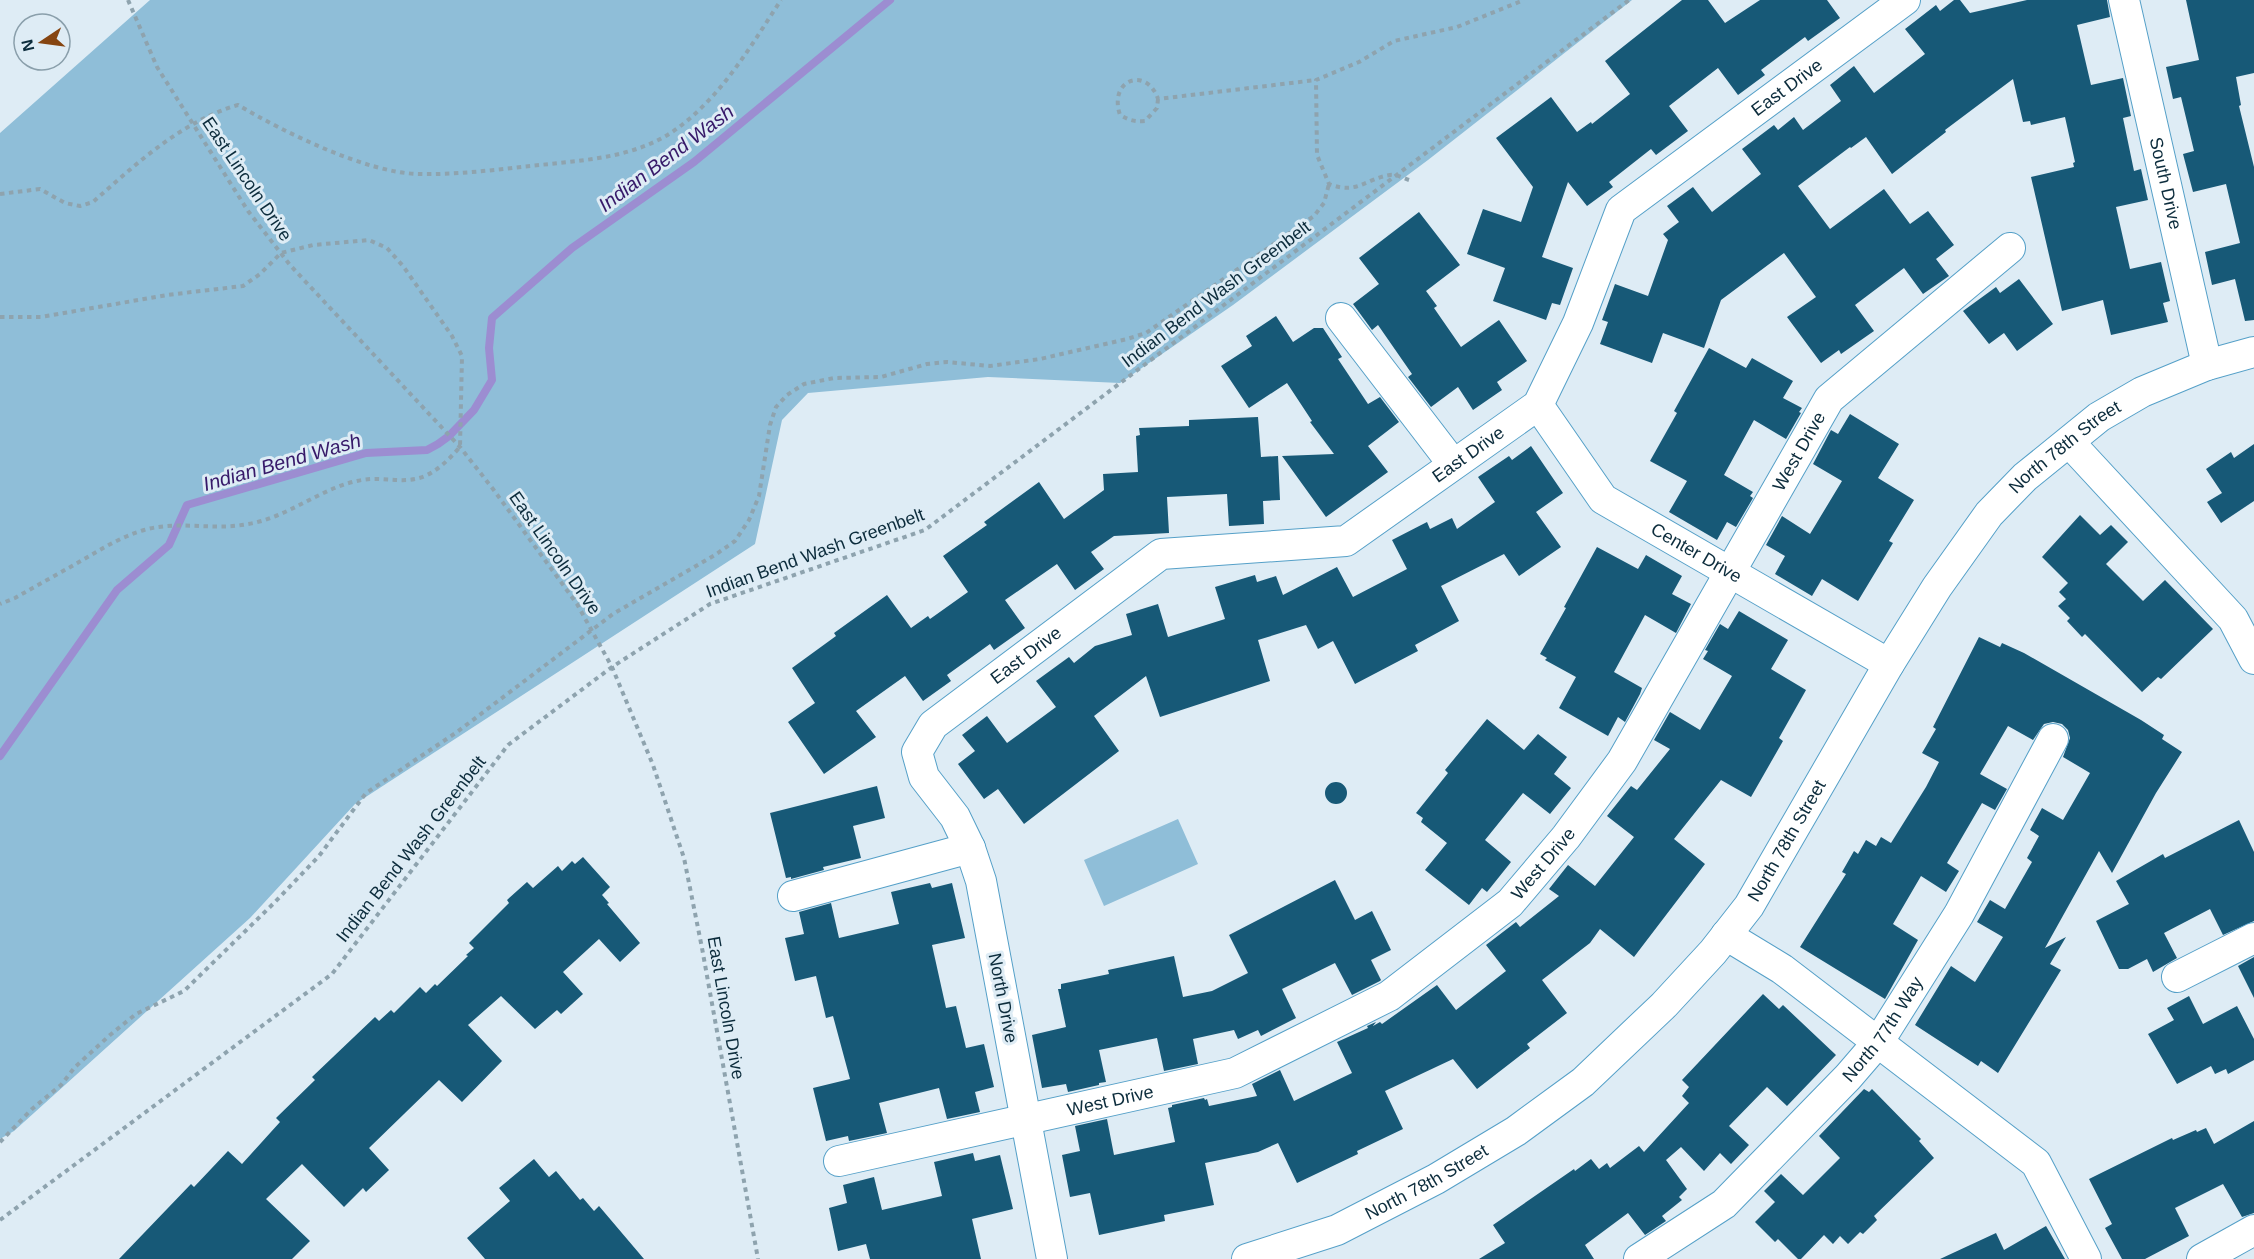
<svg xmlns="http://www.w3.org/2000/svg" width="2254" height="1259" viewBox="0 0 2254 1259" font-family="Arial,sans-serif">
	<rect width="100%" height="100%" fill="#deecf5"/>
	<path fill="#8fbed8" d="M150 0H1632L1428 160 1233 305 1120 383 988 377 808 393 782 420 755 544 355 804 250 918 14 1131 0 1139V133Z
		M1178 819 1198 864 1104 906 1084 860Z"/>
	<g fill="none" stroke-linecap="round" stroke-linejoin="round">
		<path stroke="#9c8dd1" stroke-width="8" d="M0 756 117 590 169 545 187 505 366 453 427 450 438 444 449 436 474 410 492 380 489 348 492 318 572 248 694 162 890 0"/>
	</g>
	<path fill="#175977" d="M1682 0H1708L1725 23 1760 0H1827L1840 18 1808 41 1805 37 1761 70 1765 75 1738 95 1718 68 1669 106 1688 131 1656 155 1651 149 1609 182 1613 187 1587 206 1568 182 1542 257 1573 268 1560 305 1552 303 1546 320 1493 301 1505 268 1467 254 1483 209 1521 222 1533 187 1496 138 1551 97 1577 132 1591 122 1592 124 1630 94 1605 61Z
		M1954 0H1960L1970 13 2027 0H2107L2110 17 2077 25 2091 85 2123 78 2131 116 2123 118 2134 171 2141 169 2148 200 2116 207 2130 269 2161 262 2170 301 2163 303 2168 322 2111 335 2103 300 2062 311 2031 177 2074 167 2073 163 2075 162 2065 117 2031 125 2030 121 2023 122 2013 79 1945 130 1946 132 1892 174 1866 137 1851 148 1850 147 1798 186 1830 229 1884 189 1910 224 1928 211 1954 245 1936 259 1949 276 1923 294 1904 268 1855 305 1874 331 1841 354 1839 350 1821 363 1787 317 1816 297 1784 253 1721 300 1704 348 1663 333 1652 363 1600 344 1608 322 1602 320 1615 284 1648 296 1668 240 1663 234 1679 222 1667 206 1693 187 1712 212 1761 174 1742 149 1774 125 1778 130 1794 117 1803 130 1841 101 1830 85 1854 66 1874 93 1925 54 1905 29 1936 5 1940 11Z
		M2186 0H2254V73L2236 77 2241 105 2239 106 2254 167V320L2245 321 2235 279 2212 285 2205 252 2240 243 2226 184 2193 192 2183 154 2194 151 2181 97 2173 99 2166 67 2199 60Z
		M1419 212 1460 265 1426 291 1437 306 1434 308 1461 347 1499 320 1527 361 1497 382 1502 390 1473 410 1458 387 1431 407 1408 377 1412 374 1378 325 1372 330 1353 304 1379 284 1359 258Z
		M2019 279 2053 324 2017 351 2004 333 1989 344 1963 311 1996 287 2000 293Z
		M1276 316 1293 342 1314 328H1323L1342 357 1338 359 1368 404 1380 397 1399 422 1368 446 1388 472 1326 517 1282 456 1334 454 1310 422 1312 421 1287 383 1249 408 1221 366 1252 346 1246 336Z
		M1709 348 1746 368 1752 358 1793 381 1783 398 1802 408 1799 412 1801 413 1786 439 1754 420 1724 475 1753 492 1750 496 1753 498 1736 527 1727 522 1717 540 1669 512 1687 481 1650 461 1677 413 1674 411Z
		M1850 414 1899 444 1878 478 1914 500 1889 541 1893 543 1858 601 1822 579 1812 596 1775 574 1785 556 1766 545 1782 516 1810 534 1842 481 1813 464 1831 430 1838 434Z
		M1258 417 1261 457 1278 456 1280 500 1263 501 1264 524 1229 526 1227 494 1167 497 1169 533 1114 536 1091 552 1104 569 1075 590 1057 564 1005 600 1025 628 994 650 990 644 947 675 951 681 923 701 905 676 856 711 876 737 824 774 788 722 815 703 792 668 836 636 834 633 887 595 911 628 928 616 930 619 968 592 943 556 987 525 984 522 1039 482 1064 519 1104 490 1103 474 1138 472 1136 436 1140 435 1139 428 1189 426V420Z
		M2254 444V501L2221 523 2207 502 2222 493 2206 469 2231 452 2234 458Z
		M1531 446 1563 493 1536 512 1561 547 1519 576 1504 554 1441 586 1459 621 1415 645 1418 651 1355 684 1333 641 1318 649 1306 625 1258 640 1270 681 1160 717 1146 676 1094 716 1119 751 1024 824 998 789 984 799 958 764 975 751 962 735 987 716 1007 743 1056 707 1036 681 1069 657 1074 663 1095 646 1132 635 1126 614 1158 604 1168 637 1225 619 1215 587 1255 575 1257 582 1276 576 1283 595 1337 567 1353 597 1407 569 1392 540 1427 522 1430 529 1452 518 1457 529 1495 502 1478 477 1509 456 1512 460Z
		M2080 515 2100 535 2111 525 2128 542 2106 564 2143 601 2165 580 2213 629 2161 679 2158 677 2142 692 2085 634 2082 637 2067 621 2070 618 2058 606 2066 599 2059 592 2068 583 2042 557Z
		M1597 547 1638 569 1646 555 1682 576 1672 594 1691 604 1676 633 1645 615 1614 672 1642 688 1640 694 1625 722 1618 717 1608 736 1559 708 1576 677 1545 660 1547 658 1540 654 1566 608 1564 607Z
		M1739 611 1788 640 1771 669 1806 690 1779 738 1783 741 1751 797 1721 780 1674 839 1705 864 1634 957 1600 929 1590 943 1542 980 1567 1013 1527 1044 1530 1048 1477 1089 1453 1059 1385 1091 1403 1129 1357 1151 1358 1154 1297 1183 1278 1143 1258 1152 1205 1163 1214 1205 1164 1215 1165 1221 1099 1235 1090 1193 1070 1197 1062 1155 1080 1151 1075 1126 1107 1119 1114 1155 1175 1142 1168 1108 1172 1107V1105L1204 1098 1205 1100 1207 1099 1209 1106 1257 1096 1252 1084 1280 1070 1294 1101 1352 1073 1337 1042 1368 1028 1367 1026 1376 1022 1373 1026 1380 1022 1382 1024 1437 985 1456 1010 1506 971 1486 945 1516 922 1520 927 1559 896 1549 889 1568 865 1595 886 1634 837 1607 816 1631 786 1637 790 1670 749 1654 740 1670 712 1700 730 1732 676 1703 659 1708 651 1705 650 1720 624 1728 629Z
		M1979 637 2000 647 2002 643 2024 653 2141 720 2164 735 2162 739 2182 752 2156 793 2112 873 2099 851 2045 948 2066 937 2050 964 2061 970 1998 1073 1981 1061 1978 1066 1915 1025 1951 966 1975 982 2003 937 1977 922 1990 900 2005 909 2032 862 2027 858 2039 836 2030 830 2042 808 2063 820 2090 773 2063 757 2070 738 2068 730 2062 724 2053 722 2044 724 2033 740 2008 726 1980 774 2007 789 1995 810 1982 803 1947 863 1959 871 1946 892 1921 876 1893 924 1918 940 1885 999 1800 947 1846 874 1842 872 1854 851 1858 854 1866 840 1876 846 1881 837 1891 843 1926 787 1939 762 1922 753 1936 729 1933 727Z
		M1487 719 1524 750 1538 734 1567 757 1554 774 1571 788 1550 814 1523 793 1485 840 1511 862 1487 892 1482 888 1469 905 1425 870 1447 843 1421 822 1423 818 1416 813 1448 773 1445 770Z
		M1325 793a11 11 0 1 1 22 0a11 11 0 1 1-22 0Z
		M877 786 885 818 853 826 861 858 823 867 824 870 791 879V877L786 878 770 813Z
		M2239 820 2254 852V921L2223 935 2210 909 2164 933 2177 958 2153 972 2147 959 2128 969H2119L2096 921 2129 904 2116 881 2163 854 2165 858Z
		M583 857 610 887 602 895 609 903 607 904 640 943 620 962 599 939 563 972 583 994 561 1014 557 1010 535 1029 501 996 468 1025 502 1061 462 1102 439 1080 369 1148 389 1170 366 1192 363 1188 344 1207 302 1164 266 1199 310 1241 292 1259H119L191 1184 194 1187 228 1151 242 1164 280 1122 276 1118 315 1080 312 1077 375 1017 379 1021 391 1010 394 1013 420 987 426 993 435 984 437 986 468 956 466 955 474 948 469 943 509 903 507 900 527 882 533 888 558 866 562 871 572 861 575 864Z
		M1335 880 1355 920 1372 911 1391 950 1371 960 1381 980 1380 981 1352 995 1335 963 1282 989 1296 1018 1261 1036 1258 1030 1238 1039 1234 1030 1193 1039 1198 1064 1164 1071 1157 1038 1099 1050 1106 1082 1099 1083V1085L1068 1092 1066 1084 1042 1088 1032 1035 1066 1027 1058 989H1061V984L1109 974 1108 970 1174 956 1183 997 1212 991 1248 973 1229 935Z
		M930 883 932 888 952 883 965 938 932 945 946 1008 956 1006 966 1048 984 1044 994 1087 975 1092 980 1112 947 1119 939 1088 879 1103 887 1133 849 1141 848 1136 826 1141 813 1088 850 1079 833 1016 826 1018 816 976 795 981 785 938 804 934 799 912 831 903 839 938 899 924 891 892Z
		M2254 957V998L2238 966Z
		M1763 994 1779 1009 1783 1005 1836 1055 1787 1106 1767 1087 1729 1126 1749 1145 1731 1164 1720 1153 1704 1171 1681 1147 1666 1160 1687 1189 1679 1197 1682 1200 1662 1216 1666 1221 1645 1235 1628 1213 1585 1245 1594 1259H1479L1505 1243 1493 1225 1574 1169 1575 1171 1591 1159 1599 1169 1607 1163 1610 1168 1639 1146 1644 1152 1689 1103 1682 1096 1689 1087 1682 1080Z
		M2189 996 2203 1024 2237 1006 2254 1039V1060L2228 1074 2226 1069 2215 1074 2211 1066 2177 1084 2148 1034 2174 1020 2167 1008Z
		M1864 1089 1869 1092 1872 1089 1921 1139 1919 1141 1934 1158 1874 1216 1877 1220 1863 1234 1860 1232 1848 1244 1840 1236 1833 1244 1824 1235 1801 1259H1798L1778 1239 1775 1242 1755 1222 1775 1202 1764 1191 1781 1174 1803 1195 1840 1158 1819 1136Z
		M2254 1121V1213L2242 1217 2223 1184 2175 1208 2189 1236 2145 1259H2122L2105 1228 2112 1224 2089 1179 2172 1138 2173 1140 2196 1130 2197 1132 2206 1128 2214 1144Z
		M973 1153 975 1161 1000 1155 1013 1209 972 1219 981 1259H870L866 1244 838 1251 829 1208 847 1203 843 1185 874 1177 882 1210 942 1196 934 1162Z
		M534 1159 549 1177 556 1171 580 1200 583 1198 594 1211 599 1206 644 1259H485L467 1238 510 1201 499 1188Z
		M2046 1226 2065 1259H1940L1996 1233 2004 1250Z"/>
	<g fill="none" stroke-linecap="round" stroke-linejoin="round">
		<g stroke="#55a0c8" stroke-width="32">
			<g id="minor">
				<path id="s1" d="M2124 0 2207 365"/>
				<path d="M1341 318 1453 464"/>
				<path id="s2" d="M1538 405 1603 499 1889 664"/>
				<path d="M2069 442 2233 619 2254 659"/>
				<path d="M793 896 970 848"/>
				<path d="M1726 935 1782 969 2036 1163 2086 1259"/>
				<path d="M2177 977 2254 938"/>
				<path id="s3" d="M839 1161 1235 1073 1389 996 1510 903 1566 837 1622 761 1829 399 2010 248"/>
				<path id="s4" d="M1052 1259 981 881 970 848 955 817 924 777 917 752 933 725 1161 554 1346 541 1538 405 1578 323 1621 210 1905 0"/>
				<path id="s5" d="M1247 1259 1337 1230 1436 1179 1516 1131 1583 1082 1664 1005 1713 952 1749 906 1889 664 1937 587 1989 514 2025 477 2099 417 2142 392 2207 365 2254 352"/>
				<path id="s6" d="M1639 1259 1724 1204 1848 1077 1879 1041 1959 914 2053 739"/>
				<path d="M2202 1259 2254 1230"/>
			</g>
		</g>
		<path stroke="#8ea3ae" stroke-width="4" stroke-dasharray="4.5 4.5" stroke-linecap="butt" d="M128 0 157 67 248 211 290 265 460 447 493 489 577 604 612 667 653 765 684 858 702 948 758 1259
			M1158 99 1157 108 1145 121C1134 122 1129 120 1120 115 1108 79 1147 66 1158 99L1316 80
			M1409 180C1403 178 1396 174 1390 175 1365 179 1357 195 1329 184L1317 155 1316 80 1359 62 1394 41 1457 27 1524 0
			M0 194 40 189 65 203 80 206 93 202C136 164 182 121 238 105 284 132 366 173 419 174 463 175 507 168 550 164 597 159 645 155 683 124 725 91 752 44 781 0
			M0 317H41L167 295 243 286 260 274 281 253 313 245 369 240 387 248 403 266 452 336 462 356 460 447C449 459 440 469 425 476 404 485 384 476 362 480 323 486 288 518 248 524 213 531 179 520 144 530 120 537 100 550 79 562 58 574 36 586 15 598L0 604
			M0 1142 32 1109 61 1085 75 1067 110 1035 136 1014 184 991 274 903 319 856 366 793 457 732 613 614 715 555 735 541 749 520 759 496 770 425 776 407 787 395 804 384 834 378 881 377 927 364 947 362 990 366 1040 359 1127 339 1146 333 1314 216 1324 203 1329 184
			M0 1220 332 974 508 745 612 667 710 604 925 530 1629 0"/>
		<use href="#minor" stroke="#fff" stroke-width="30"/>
	</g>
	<g text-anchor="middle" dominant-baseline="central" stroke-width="6" stroke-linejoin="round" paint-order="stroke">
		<g font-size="18" fill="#0c2c3c" stroke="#deecf5">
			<text stroke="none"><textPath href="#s4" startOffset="1686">East Drive</textPath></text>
			<text transform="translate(247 179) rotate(56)">East Lincoln Drive</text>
			<text stroke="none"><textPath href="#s1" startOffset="188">South Drive</textPath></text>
			<text transform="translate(1216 294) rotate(-37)">Indian Bend Wash Greenbelt</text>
			<text stroke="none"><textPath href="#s5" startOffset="1186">North 78th Street</textPath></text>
			<text stroke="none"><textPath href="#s3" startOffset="1268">West Drive</textPath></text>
			<text stroke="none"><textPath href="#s4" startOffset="1182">East Drive</textPath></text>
			<text transform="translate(555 553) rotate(55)">East Lincoln Drive</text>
			<text transform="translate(815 553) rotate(-20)">Indian Bend Wash Greenbelt</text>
			<text stroke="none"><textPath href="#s2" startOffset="222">Center Drive</textPath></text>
			<text stroke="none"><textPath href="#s4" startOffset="678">East Drive</textPath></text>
			<text stroke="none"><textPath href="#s5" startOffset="700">North 78th Street</textPath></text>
			<text transform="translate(411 849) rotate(-52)">Indian Bend Wash Greenbelt</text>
			<text stroke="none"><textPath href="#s3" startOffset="782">West Drive</textPath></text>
			<text transform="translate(1003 998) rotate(79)">North Drive</text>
			<text transform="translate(726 1008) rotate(80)">East Lincoln Drive</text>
			<text stroke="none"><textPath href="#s6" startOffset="338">North 77th Way</textPath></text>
			<text stroke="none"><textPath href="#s3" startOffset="278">West Drive</textPath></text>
			<text stroke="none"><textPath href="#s5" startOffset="196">North 78th Street</textPath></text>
		</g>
		<g font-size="20" font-style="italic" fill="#361969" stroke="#deecf5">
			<text transform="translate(666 158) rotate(-37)">Indian Bend Wash</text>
			<text transform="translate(282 462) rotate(-16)">Indian Bend Wash</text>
		</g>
	</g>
	<g transform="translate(42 42) rotate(257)"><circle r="28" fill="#deecf5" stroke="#8a9fab" stroke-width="1.5"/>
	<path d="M0-4.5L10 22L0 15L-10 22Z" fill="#864511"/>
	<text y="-9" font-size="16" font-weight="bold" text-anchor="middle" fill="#0c2c3c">N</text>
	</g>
</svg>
